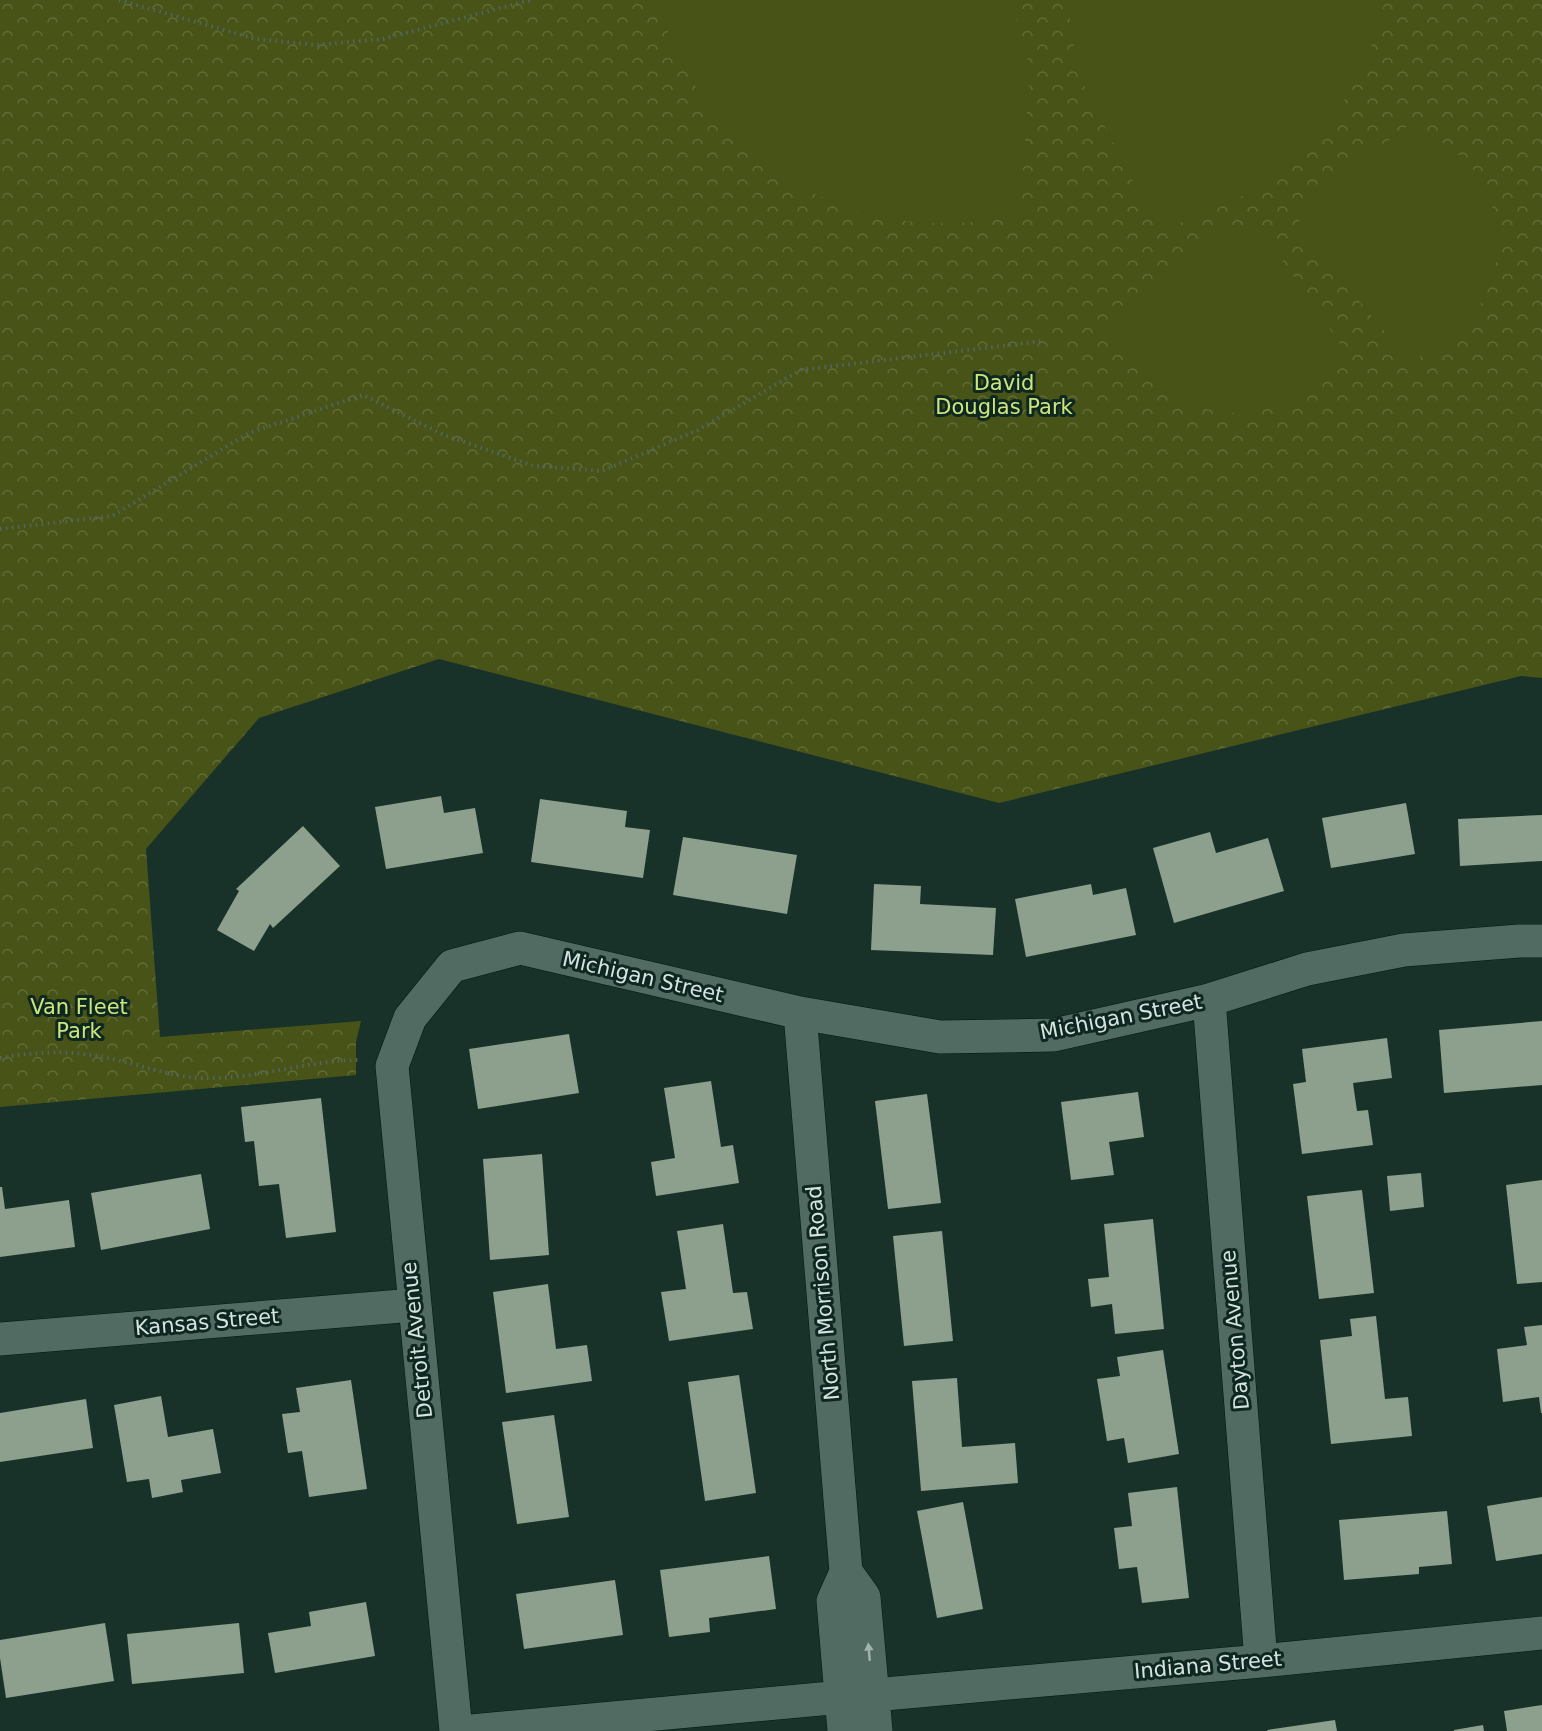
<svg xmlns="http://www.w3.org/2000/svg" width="1542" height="1731" viewBox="0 0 1542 1731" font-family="'DejaVu Sans',sans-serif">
	<defs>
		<pattern id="park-crowns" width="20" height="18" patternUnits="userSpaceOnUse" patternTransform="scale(1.5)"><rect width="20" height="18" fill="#475317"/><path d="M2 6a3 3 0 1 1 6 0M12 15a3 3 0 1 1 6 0" fill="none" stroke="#616c38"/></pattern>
	</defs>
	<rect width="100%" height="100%" fill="#183129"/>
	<path fill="url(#park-crowns)" d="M0 0H1542V678L1521 676 999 803 439 659 259 718 146 849 160 1037 361 1021 356 1042V1075L0 1107Z"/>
	<path fill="#475317" d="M657 0H1011L1030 67 1020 214C855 254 704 162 657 0Z
		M1067 0H1385C1368 79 1319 153 1247 193 1219 209 1189 220 1158 230L1079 76Z
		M1408 126C1434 137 1454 147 1472 168 1477 174 1480 182 1484 188 1513 241 1494 306 1447 343 1437 350 1422 355 1410 361L1298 229 1303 201Z
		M1229 225 1260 228 1349 357 1319 387 1282 406 1241 414 1199 408 1161 391 1130 363 1109 327Z"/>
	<path fill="#8da08e" d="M441 796 444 813 475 808 483 853 386 869 375 807Z
		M540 799 627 811 625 827 650 830 643 878 531 862Z
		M1406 803 1415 854 1331 868 1322 818Z
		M1542 815V861L1460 866 1458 819Z
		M303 826 340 866 273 928 270 924 254 951 217 930 239 891 236 889Z
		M1210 832 1216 853 1268 838 1284 891 1174 923 1153 848Z
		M683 837 797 855 787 914 673 895Z
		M874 884 921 886 920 904 996 908 993 955 871 950Z
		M1091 884 1093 895 1126 888 1136 935 1026 957 1015 899Z
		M1542 1021V1085L1444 1093 1439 1030Z
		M569 1034 579 1093 478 1109 469 1049Z
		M1387 1038 1392 1078 1353 1083 1357 1111 1368 1110 1373 1145 1302 1154 1293 1084 1306 1082 1302 1049Z
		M711 1081 721 1147 733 1145 739 1183 656 1196 651 1162 675 1158 664 1088Z
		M1138 1092 1144 1137 1109 1142 1114 1175 1071 1180 1061 1102Z
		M927 1094 941 1203 888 1209 875 1101Z
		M321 1098 336 1232 286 1238 279 1184 259 1186 254 1141 245 1142 241 1107Z
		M542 1154 549 1255 490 1260 483 1159Z
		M1421 1173 1424 1207 1390 1211 1387 1176Z
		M201 1174 210 1229 101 1250 91 1193Z
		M1542 1180V1282L1517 1284 1506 1185Z
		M0 1187H2L5 1209 69 1200 75 1247 0 1257Z
		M1362 1190 1374 1293 1319 1299 1307 1196Z
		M1153 1219 1164 1329 1115 1334 1112 1304 1091 1307 1088 1279 1109 1277 1104 1224Z
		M723 1224 733 1293 747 1292 753 1329 669 1341 661 1292 686 1289 677 1231Z
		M942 1231 953 1341 904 1346 893 1236Z
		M548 1284 556 1349 587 1345 592 1381 506 1393 493 1292Z
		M1376 1316 1385 1399 1408 1397 1412 1436 1331 1444 1320 1340 1352 1336 1350 1319Z
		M1542 1325V1413H1541L1539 1397 1503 1402 1497 1349 1527 1345 1524 1327Z
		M1163 1350 1179 1454 1128 1463 1124 1438 1107 1441 1097 1379 1120 1376 1117 1357Z
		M739 1375 756 1493 705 1501 688 1382Z
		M957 1378 962 1447 1015 1443 1018 1483 921 1491 912 1381Z
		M351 1380 367 1489 309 1497 302 1451 288 1453 282 1414 300 1412 296 1388Z
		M161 1396 168 1437 213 1429 221 1473 181 1480 183 1492 152 1498 149 1479 127 1482 114 1405Z
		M86 1399 93 1448 0 1462V1413Z
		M554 1415 569 1517 517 1524 502 1422Z
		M1177 1487 1189 1598 1142 1603 1137 1567 1119 1569 1114 1528 1132 1526 1128 1493Z
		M1542 1497V1554L1496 1561 1487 1506Z
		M963 1502 983 1609 937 1618 917 1511Z
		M1447 1511 1452 1564 1419 1567V1574L1344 1580 1339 1520Z
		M769 1556 776 1609 709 1618 710 1632 669 1637 660 1570Z
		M615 1580 623 1635 524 1649 516 1594Z
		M366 1602 375 1656 275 1673 268 1633 311 1626 309 1612Z
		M105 1623 114 1681 6 1698 0 1658V1640Z
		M239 1623 244 1673 132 1684 127 1634Z
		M1542 1705V1731H1507L1504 1711Z
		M1335 1720 1337 1731H1268L1267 1730Z
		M1483 1725 1484 1731H1454V1730Z"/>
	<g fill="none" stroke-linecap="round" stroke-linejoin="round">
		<g stroke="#021812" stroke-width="34">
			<path id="minor" d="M1209 1000 1261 1661
				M800 1013 846 1572 833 1601 844 1731
				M0 1339 414 1305
				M846 1572 864 1597 876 1731
				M873 1695 1261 1661 1542 1633
				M456 1731 392 1066 410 1018 452 966 520 948 800 1013 940 1037 1054 1035 1209 1000 1307 969 1404 950 1519 941H1542
				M471 1731 842 1697"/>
		</g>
		<path stroke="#516760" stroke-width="4" stroke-dasharray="1.5 4.5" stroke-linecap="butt" d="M119 0 256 39 316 45 383 39 531 0
			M0 529 112 516 249 433 363 395 444 435 534 466 602 471 698 430 801 370 1043 341
			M0 1058C38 1051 75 1050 113 1059 145 1066 173 1078 206 1078 258 1079 309 1060 360 1060"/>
		<use href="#minor" stroke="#516b62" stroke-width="33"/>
	</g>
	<defs><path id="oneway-solid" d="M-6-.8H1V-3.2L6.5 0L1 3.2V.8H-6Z" transform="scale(1.5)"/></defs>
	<use fill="#a1b4ad" href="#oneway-solid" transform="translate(869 1652) rotate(-95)"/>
	<g text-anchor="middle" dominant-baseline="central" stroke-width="6" stroke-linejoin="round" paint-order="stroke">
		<g font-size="21" fill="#cde67c" stroke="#0e2720">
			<text x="1004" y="383">David<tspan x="1004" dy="24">Douglas Park</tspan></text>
			<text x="79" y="1007">Van Fleet<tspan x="79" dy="24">Park</tspan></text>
		</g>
		<g font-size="21" fill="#d6e4df" stroke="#0e2720">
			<text transform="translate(643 977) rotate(13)">Michigan Street</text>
			<text transform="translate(1121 1017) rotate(-11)">Michigan Street</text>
			<text transform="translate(823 1293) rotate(-95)">North Morrison Road</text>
			<text transform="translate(207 1322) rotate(-5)">Kansas Street</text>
			<text transform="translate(1235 1330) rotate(-95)">Dayton Avenue</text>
			<text transform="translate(417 1340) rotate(-96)">Detroit Avenue</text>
			<text transform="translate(1208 1665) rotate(-5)">Indiana Street</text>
		</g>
	</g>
</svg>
